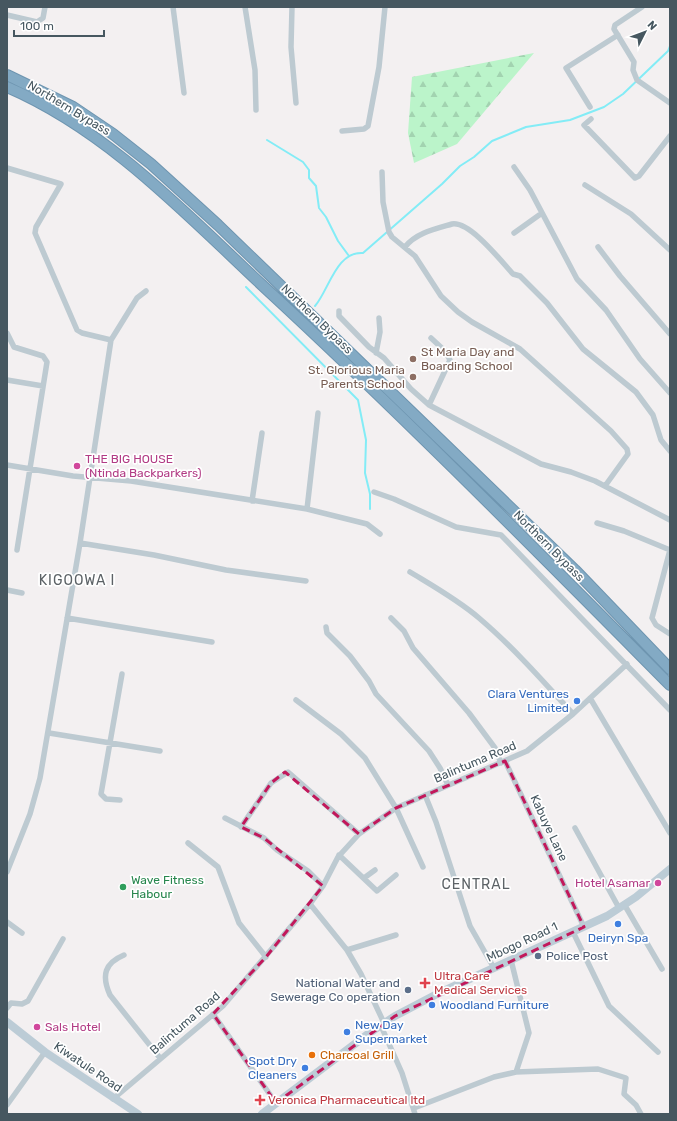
<svg xmlns="http://www.w3.org/2000/svg" width="677" height="1121" viewBox="0 0 677 1121" font-family="Rubik,sans-serif">
	<defs>
		<pattern id="forest-firs" width="22" height="20" patternUnits="userSpaceOnUse"><rect width="22" height="20" fill="#bbf4ca"/><path d="M5 1l3.5 6h-7zM16 11l3.5 6h-7z" fill="#a2d3b0"/></pattern>
	</defs>
	<rect width="100%" height="100%" fill="#f3f0f1"/>
	<path fill="url(#forest-firs)" d="M534 53 457 144 414 163 408 133 412 77Z"/>
	<g fill="none" stroke-linecap="round" stroke-linejoin="round">
		<path stroke="#83ecf6" stroke-width="2" d="M267 140 303 162 309 170V178L316 186 319 208 326 217 338 241 349 256
			M246 287 358 400 366 440 365 473 370 494V509
			M315 306C329 290 336 251 363 253L442 184 460 166 474 157 492 141 526 127 570 120 604 107 623 94 668 51 670 46"/>
		<g stroke="#6e95b0" stroke-width="12">
			<path id="highway" d="M7 75 73 107 113 134 151 164 218 225 575 570 670 669
				M7 87C107 130 184 212 262 285 402 414 536 550 670 685"/>
		</g>
		<path stroke="#bdcad1" stroke-width="5.5" d="M173 7 184 93
			M245 7 255 70 256 110
			M292 7 291 47 296 103
			M642 7 615 25 614 29 634 62 633 70 637 80 670 103
			M7 15 37 22 43 18 45 7
			M590 107 566 68 618 35
			M591 119 584 125 635 178 639 176 670 136
			M342 131 364 129 368 126 379 67 385 7
			M514 167 530 190 577 279 606 310 640 359 670 393
			M7 168 61 184 36 227 35 233 77 330 82 333 111 340 80 543 40 778 30 814 7 872
			M382 172 383 202 389 232 392 237 415 256 441 296 458 312 472 322 520 349 611 431 627 449 628 454 605 486
			M585 185 631 214 670 250
			M514 233 542 213
			M405 247C416 233 435 229 452 224 470 221 501 261 513 274L520 276 547 303 583 349 636 392 653 415 661 440 670 451
			M598 247 620 276 670 334
			M339 311V316L369 347 384 358 411 389 429 405
			M7 333 14 347 43 356 47 362 17 550
			M431 338 445 351 450 360 429 405 541 464 571 472 595 481 670 520
			M111 340 137 298 146 291
			M376 353 380 332 379 318
			M7 380 43 386
			M7 465 73 476 131 481 307 509 367 524 380 534
			M374 492 394 499 456 527 501 535 670 710
			M252 501 262 433
			M307 509 318 413
			M597 523 624 531 670 550
			M80 543 154 555 226 570 306 581
			M670 550 652 618 656 625 670 634
			M410 572C433 586 458 600 479 618 513 647 543 681 573 714
			M7 590 22 593
			M67 618 212 642
			M391 618 404 631 413 648 469 713 495 748 501 763
			M326 627 327 633 350 656 369 681 376 694 429 751 440 768 448 785
			M590 698 670 833
			M296 700 341 734 365 758 396 808 423 867
			M49 733 160 751
			M505 761 584 927
			M425 795 436 822 470 926 494 968
			M120 800 106 799 101 794 122 674
			M225 818 264 838 277 850 308 871 323 886
			M241 827 271 783 288 772 359 834
			M575 828 619 908
			M188 843 218 867 239 923 266 957
			M339 855 377 891 396 875
			M364 878 375 870
			M310 904 347 950 361 974 384 1023
			M624 904 662 969
			M7 922 22 933
			M573 932 609 1006 658 1052
			M347 950 396 935
			M124 955C105 963 101 975 110 995L160 1058
			M7 1008 11 1003 22 1004 28 1001 63 939
			M213 1014 276 1103
			M381 1026 402 1073 415 1114
			M516 1072 598 1069 626 1078 624 1094 636 1105 641 1114
			M113 1099 223 1006 310 904 323 886 338 857 359 834 396 808 527 751 573 714 627 664
			M7 1105 45 1052
			M414 1108 494 1077 516 1072 529 1033 511 960"/>
		<path stroke="#bcccd6" stroke-width="8" d="M7 1022 45 1052 138 1114
			M262 1114 368 1034 395 1016 437 994 607 916 636 897 670 869"/>
		<use href="#highway" stroke="#83aac4" stroke-width="10"/>
	</g>
	<path fill="none" stroke="#c2185b" stroke-width="3" stroke-dasharray="8 5" stroke-linejoin="round" d="M505 761 584 927 395 1016 276 1103 213 1014 266 957 323 886 264 838 241 827 271 783 285 772 359 834 396 808Z"/>
	<g fill="#8d6e63" stroke="#fff" stroke-width="1.5">
		<circle cx="413" cy="359" r="4"/>
		<circle cx="413" cy="377" r="4"/>
	</g>
	<g fill="#d1479c" stroke="#fff" stroke-width="1.5">
		<circle cx="77" cy="466" r="4"/>
		<circle cx="658" cy="883" r="4"/>
		<circle cx="37" cy="1027" r="4"/>
	</g>
	<g fill="#3f7fe0" stroke="#fff" stroke-width="1.5">
		<circle cx="577" cy="701" r="4"/>
		<circle cx="618" cy="924" r="4"/>
		<circle cx="432" cy="1005" r="4"/>
		<circle cx="347" cy="1032" r="4"/>
		<circle cx="305" cy="1068" r="4"/>
	</g>
	<circle fill="#2e9e5b" stroke="#fff" stroke-width="1.5" cx="123" cy="887" r="4"/>
	<g fill="#5c6f8a" stroke="#fff" stroke-width="1.5">
		<circle cx="538" cy="956" r="4"/>
		<circle cx="408" cy="990" r="4"/>
	</g>
	<g fill="#e0444e" stroke="#fff" stroke-width="1.5">
		<path d="M423 977h4v4h4v4h-4v4h-4v-4h-4v-4h4z"/>
		<path d="M258 1094h4v4h4v4h-4v4h-4v-4h-4v-4h4z"/>
	</g>
	<circle fill="#e8710a" stroke="#fff" stroke-width="1.5" cx="312" cy="1055" r="4"/>
	<g text-anchor="middle" dominant-baseline="central" stroke-width="3.5" stroke-linejoin="round" paint-order="stroke">
		<g font-size="12" fill="#465760" stroke="#fff">
			<text transform="translate(69 108) rotate(31)">Northern Bypass</text>
			<text transform="translate(317 319) rotate(44)">Northern Bypass</text>
			<text transform="translate(549 546) rotate(45)">Northern Bypass</text>
			<text transform="translate(475 762) rotate(-23)">Balintuma Road</text>
			<text transform="translate(549 828) rotate(65)">Kabuye Lane</text>
			<text transform="translate(522 942) rotate(-25)">Mbogo Road 1</text>
			<text transform="translate(185 1023) rotate(-41)">Balintuma Road</text>
			<text transform="translate(88 1067) rotate(34)">Kiwatule Road</text>
		</g>
		<g font-size="12" fill="#785e54" stroke="#fff" text-anchor="start">
			<text x="421" y="352">St Maria Day and<tspan x="421" dy="14">Boarding School</tspan></text>
			<text x="405" y="370" text-anchor="end">St. Glorious Maria<tspan x="405" dy="14">Parents School</tspan></text>
		</g>
		<g font-size="12" fill="#b23c85" stroke="#fff" text-anchor="start">
			<text x="85" y="459">THE BIG HOUSE<tspan x="85" dy="14">(Ntinda Backparkers)</tspan></text>
			<text x="650" y="883" text-anchor="end">Hotel Asamar</text>
			<text x="45" y="1027">Sals Hotel</text>
		</g>
		<g font-size="12" fill="#366cbe" stroke="#fff" text-anchor="end">
			<text x="569" y="694">Clara Ventures<tspan x="569" dy="14">Limited</tspan></text>
			<text x="618" y="938" text-anchor="middle">Deiryn Spa</text>
			<text x="440" y="1005" text-anchor="start">Woodland Furniture</text>
			<text x="355" y="1025" text-anchor="start">New Day<tspan x="355" dy="14">Supermarket</tspan></text>
			<text x="297" y="1061">Spot Dry<tspan x="297" dy="14">Cleaners</tspan></text>
		</g>
		<g font-size="12" fill="#27864d" stroke="#fff" text-anchor="start">
			<text x="131" y="880">Wave Fitness<tspan x="131" dy="14">Habour</tspan></text>
		</g>
		<g font-size="12" fill="#4e5e75" stroke="#fff" text-anchor="start">
			<text x="546" y="956">Police Post</text>
			<text x="400" y="983" text-anchor="end">National Water and<tspan x="400" dy="14">Sewerage Co operation</tspan></text>
		</g>
		<g font-size="12" fill="#be3a42" stroke="#fff" text-anchor="start">
			<text x="434" y="976">Ultra Care<tspan x="434" dy="14">Medical Services</tspan></text>
			<text x="268" y="1100">Veronica Pharmaceutical ltd</text>
		</g>
		<g font-size="12" fill="#c56008" stroke="#fff" text-anchor="start">
			<text x="320" y="1055">Charcoal Grill</text>
		</g>
		<g font-size="14" letter-spacing="1" fill="#5c6266" stroke="#fff">
			<text x="77" y="580">KIGOOWA I</text>
			<text x="476" y="884">CENTRAL</text>
		</g>
	</g>
	<rect width="677" height="1121" fill="none" stroke="#465760" stroke-width="16"/>
	<g transform="translate(645 32) rotate(48)" stroke="#ffffff" stroke-width="3" paint-order="stroke">
	<path d="M0-3L7 15L0 10L-7 15Z" fill="#465760"/>
	<text y="-6" font-size="11" font-weight="bold" text-anchor="middle" fill="#465760">N</text>
	</g>
	<path d="M14 30v6h90v-6" fill="none" stroke="#465760" stroke-width="2"/>
	<text x="20" y="30" font-size="12" fill="#465760" stroke="#ffffff" stroke-width="3" paint-order="stroke">100 m</text>
</svg>
